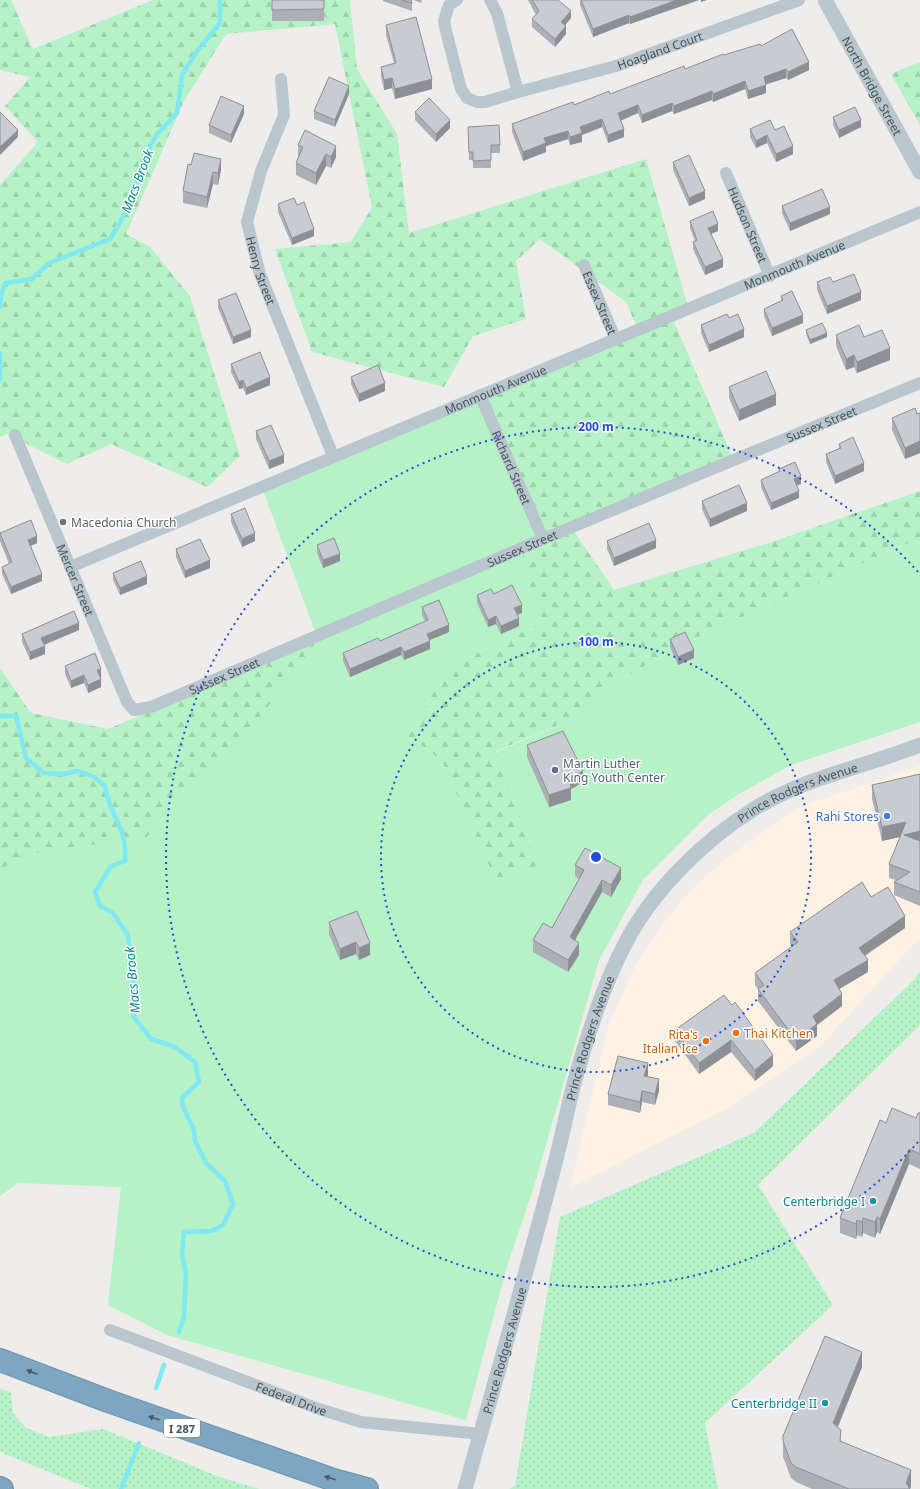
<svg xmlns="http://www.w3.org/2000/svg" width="920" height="1489" viewBox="0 0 920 1489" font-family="'Noto Sans',sans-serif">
	<defs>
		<pattern id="grass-dots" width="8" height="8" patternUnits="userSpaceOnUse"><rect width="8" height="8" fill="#b5f2c6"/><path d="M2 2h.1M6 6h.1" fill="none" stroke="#9dd1ac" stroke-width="1.8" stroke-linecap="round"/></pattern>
		<pattern id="forest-firs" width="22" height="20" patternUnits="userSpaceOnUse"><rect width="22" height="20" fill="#b5f2c6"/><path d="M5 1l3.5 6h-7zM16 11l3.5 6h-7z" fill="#9dd1ac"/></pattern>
	</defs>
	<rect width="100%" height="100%" fill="#efecec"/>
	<path fill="#fdf2e2" d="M920 766V937L822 1044 726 1109 570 1188 608 1027 635 966 665 921 693 888 730 855 802 806Z"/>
	<path fill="url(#grass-dots)" d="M920 971V1025L758 1185 833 1305 705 1423 718 1489H509L515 1486 560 1217 754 1133 915 979Z
		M0 1389 11 1392 13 1413 26 1428 49 1437 103 1429 222 1478 260 1489H91L0 1452Z"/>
	<path fill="url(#forest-firs)" d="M0 0H11L33 49 153 0H350L357 69 397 134 409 233 646 159 690 314 674 322 735 463 573 530 614 590 775 541 920 491V538L702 635 608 686 583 715 496 751 538 865 497 883 441 760 407 735 450 666 544 622 518 558 549 545 487 397 640 335 626 302 540 239 516 261 526 319 473 336 444 387 312 352 275 249 351 242 372 207 335 24 226 34 184 101 126 234 150 247 190 296 240 456 207 487 111 444 67 464 7 434 0 437V185L38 142 5 106 30 77 0 70Z
		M920 62V125L891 74Z
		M319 640 236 749 186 789 147 837 38 853 0 869V668L31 713 108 729Z"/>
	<path fill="#b5f2c6" d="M487 397 549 545 518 558 544 622 450 666 407 735 441 760 497 883 538 865 496 752 583 715 608 686 702 635 920 538V722L791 765 739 794 709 814 643 880 599 960 533 1190 507 1266 466 1420 167 1335 108 1305 121 1187 18 1183 0 1196V869L38 853 147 837 186 789 236 749 318 640 263 490Z"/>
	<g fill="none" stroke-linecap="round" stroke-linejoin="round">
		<path stroke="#7ee8f3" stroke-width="4.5" d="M0 307 1 296 5 283 32 279 49 263 110 239 123 217 136 184 145 155 157 134 177 113 182 75 197 51 220 23V0
			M0 353V379
			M0 716H16L26 758 44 773 63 774 78 771 94 777 105 786C109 816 128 827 125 861L111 866 95 892 100 906 113 913 128 935 134 987V1017L151 1039 175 1047 195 1062 199 1082 182 1098 183 1107 194 1130 195 1141 206 1163 225 1181 233 1204 223 1225 212 1231 184 1232 182 1254 186 1274 184 1317 179 1332
			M156 1388 164 1365
			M121 1489 139 1443"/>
		<g stroke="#6a91ac" stroke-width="24">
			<path id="motorway" d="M0 1360 108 1401 334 1480 367 1489
				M0 1488 2 1489"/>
		</g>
		<g stroke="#b9c6cd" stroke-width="12">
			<path d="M457 0 449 5 444 21 446 31 461 89 467 98 477 102H485L518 92 497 13 490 0"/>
			<path id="s1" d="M281 79 284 115 261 171 247 222 260 274 333 456"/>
			<path id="s2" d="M518 92 616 66 799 0"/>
			<path id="s3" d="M726 173 770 276"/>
			<path id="s4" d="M584 265 616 340"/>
			<path id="s5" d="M480 395 543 539"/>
			<path id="s6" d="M15 435 127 702 134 710 151 707 543 539 920 383"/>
			<path id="s7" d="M70 567 920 212"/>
			<path id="s8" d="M110 1330 319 1409 361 1422 481 1434"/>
		</g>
		<g stroke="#b9c6cd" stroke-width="15">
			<path id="s9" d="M825 0 920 172"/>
			<path id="s10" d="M465 1489C495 1382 526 1275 554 1167 562 1138 567 1109 575 1080 588 1034 603 986 625 944 652 891 704 840 754 809 805 777 865 767 920 745"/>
		</g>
		<use href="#motorway" stroke="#7fa6c0" stroke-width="22"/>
	</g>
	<path fill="#acafb5" d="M272 0H324V21H272Z
		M383 0H411L412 3V11L383 1Z
		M414 0H422L421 3Z
		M528 0H558L571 18 565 25 566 34 555 47 532 27V19L536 15Z
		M580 0H699L630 24 629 23 593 37 580 5Z
		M386 25 432 89 395 99 392 88 384 90 381 76V67L394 63 386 35Z
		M761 46 809 70 788 80 786 78 766 84V93L748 99 745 89 713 102 712 100 674 114 672 111 642 123 638 113 620 120 624 137 608 143 602 127 582 135V142L570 145 568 139 546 146V152L523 161 512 132V124L610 94 685 69 724 55Z
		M349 94 335 127 314 119V111Z
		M415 112 450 128 436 142 415 120Z
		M244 114 231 143 209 133V125Z
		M833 117 861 127 839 138 833 125Z
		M468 127 500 145V153H491V168H473V160H469Z
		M750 129 775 130 793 154 776 162 767 143 756 148 750 137Z
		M298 145 336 157 331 168 326 166 316 185 296 175V163L299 157 298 156Z
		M673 162 705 199 689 206 673 170Z
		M188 164 221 170 218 185 213 184 207 208 183 203V191Z
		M278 204 297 205 314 236 292 245 278 212Z
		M782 206 830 214 790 231 782 213Z
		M690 221 718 231 711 234 723 267 705 275 693 249V242L695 241 690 228Z
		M817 282H833L861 300 827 314 817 290Z
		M781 296 803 323 772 336 764 316V309L781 301Z
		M218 300 251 337 233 344 218 308Z
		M701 325 744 337 709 352 701 333Z
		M806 330 827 337 810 344 806 334Z
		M836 335 864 337 890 360 857 373 854 367 846 370 836 346Z
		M231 364 270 385 246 395 243 388 239 389 231 372Z
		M351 377 385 391 359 402 351 384Z
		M729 387 776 405 739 421 729 398Z
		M920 413V453L905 459 892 430V418L917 414Z
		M256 431 284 463 269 469 256 439Z
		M839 444 864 471 835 484 826 462V454L839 449Z
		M779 469 801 484 797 485 799 498 771 510 761 487V480L779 472Z
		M702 501 747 511 710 527 702 509Z
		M231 514 255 541 242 547 231 522Z
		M0 533 37 543 31 546 42 581 11 594 2 574V567L9 564 0 541Z
		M607 541 656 548 614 566 607 549Z
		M317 545 340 561 323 568 317 553Z
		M176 549 210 568 185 578 176 557Z
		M113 573 147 584 120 595 113 580Z
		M494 594 522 613 517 615 519 626 501 634 496 624 488 627 477 603V595Z
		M422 607 449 632 430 640V649L404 660 401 655 350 677 343 661V653L380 641 425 621 422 615Z
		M79 630 44 645 45 654 30 660 22 642V634Z
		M670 639 694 658 678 665 670 647Z
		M65 666 101 677H100L101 687 88 693 84 683 71 688 65 674Z
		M527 745 583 782 571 789V800L549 807 527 757Z
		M920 774V906L894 895V882L896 880 889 878V864L900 837 882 841 872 799V785Z
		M575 865 621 879 611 897 602 892 575 940 579 955 568 972 533 952V940L552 928 579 879 575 876Z
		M871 897 905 928 865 956 868 972 839 989 842 1006 817 1025V1036L796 1051 758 1001V989L755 985V973L793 946 790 944V932Z
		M357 911 370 955 359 960 356 954 340 960 329 934V922Z
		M724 995 773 1066 755 1081 731 1052 699 1074 675 1041V1030Z
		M648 1075V1077L659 1091 655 1105 642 1102 640 1113 608 1105V1094Z
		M920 1113V1169L909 1164 880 1234 877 1232 875 1238 863 1233 862 1237 857 1235 856 1239 840 1233V1218L886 1123 916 1118Z
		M862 1367 838 1427 841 1441 911 1486 910 1489H812L796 1482 791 1478 783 1457V1441Z"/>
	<path fill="#8c8f93" d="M677 0H699L630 24V17Z
		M701 0H707L701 2Z
		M571 11V18L561 30V22Z
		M629 15V23L593 37V29Z
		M566 26V34L555 47V39Z
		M809 62V70L788 80V72Z
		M786 69V78L764 85V77Z
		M392 78V88L384 90V80Z
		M432 79V89L395 99V89Z
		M745 81V89L713 102V94Z
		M766 85V93L748 99V91Z
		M349 86V94L335 127V120Z
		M712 91V100L674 114V106Z
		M672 103V111L642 123V115Z
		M638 105V113L618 122V113Z
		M244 106V114L231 143V135Z
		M602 119V127L582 135V142L570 145V137L580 127Z
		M450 120V128L436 142V134Z
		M861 120V127L839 138V130Z
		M624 129V137L608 143V135Z
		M18 130V137L0 155V147Z
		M568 131V139L546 146V152L523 161V152L544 138Z
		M767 135V143L756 148V141Z
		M336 146V157L331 168V157Z
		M793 146V154L776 162V154Z
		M326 154V166L316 185V173Z
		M221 159V170L218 185V173Z
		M213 172V184L207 208V197Z
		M705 191V199L689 206V198Z
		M830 207V214L790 231V223Z
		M718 224V231L708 235V228Z
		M314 229V236L292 245V238Z
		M723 259V267L705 275V267Z
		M861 292V300L827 314V306Z
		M803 315V323L772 336V328Z
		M744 329V337L709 352V345Z
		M251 330V337L233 344V337Z
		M827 333V337L810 344V340Z
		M890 348V360L857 373V362Z
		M854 355V367L846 370V359Z
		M270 377V385L246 395V388Z
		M243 380V388L239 389V382Z
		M385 383V391L359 402V394Z
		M776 394V405L739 421V410Z
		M920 441V453L905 459V448Z
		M284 455V463L269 469V461Z
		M864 463V471L835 484V476Z
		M801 476V484L794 487V479Z
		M799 491V498L771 510V503Z
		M747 503V511L710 527V519Z
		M255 533V541L242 547V539Z
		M37 536V543L28 547V540Z
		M656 540V548L614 566V558Z
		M340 554V561L323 568V560Z
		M210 560V568L185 578V571Z
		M42 574V581L11 594V587Z
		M147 576V584L120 595V588Z
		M522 605V613L514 616V608Z
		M496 616V624L488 627V620Z
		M519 618V626L501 634V626Z
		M79 623V630L41 646V638Z
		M449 625V632L427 641V634Z
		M430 641V649L404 660V652Z
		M45 646V654L30 660V652Z
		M401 647V655L350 677V669Z
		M694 650V658L678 665V657Z
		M101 669V677L97 678V670Z
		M84 675V683L71 688V681Z
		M101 679V687L88 693V685Z
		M583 771V782L571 789V800L549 807V795L569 779Z
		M906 822 920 831V845L904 836 882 841V827Z
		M621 868V879L611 897V885Z
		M602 880V892L570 949V937Z
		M905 916V928L859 959V948Z
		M356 942V954L340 960V949Z
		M370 943V955L359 960V948Z
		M579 943V955L568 972V960Z
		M868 960V972L834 992V980Z
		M842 994V1006L817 1025V1036L796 1051V1040L813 1016Z
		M731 1040V1052L699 1074V1063Z
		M773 1055V1066L755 1081V1070Z
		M648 1063V1075L644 1087V1076Z
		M659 1079V1091L655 1105V1094Z
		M642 1091V1102L640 1113V1102Z
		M909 1149V1164L880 1234V1219Z
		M877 1217V1232L875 1238V1222Z
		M863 1218V1233L862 1237V1222Z
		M857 1220V1235L856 1239V1224Z
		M862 1352V1367L833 1438V1423Z
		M911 1470V1486L910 1489 906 1483Z"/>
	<path fill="#c8ccd2" stroke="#8c8f93" d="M272 0H324V9L272 10Z
		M402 0H411L412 3Z
		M532 0H558L571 11 561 22 566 26 555 39 532 19 539 11Z
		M581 0H677L630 17 629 15 593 29Z
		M416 17 432 79 395 89 392 78 384 80 381 67 396 63 386 25Z
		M792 29 809 62 788 72 786 69 764 77 766 85 748 91 745 81 713 94 712 91 674 106 672 103 642 115 638 105 618 113 624 129 608 135 602 119 580 127 582 133 570 137 568 131 544 138 546 143 523 152 512 124 573 102 574 105 609 91 610 94 684 66 685 69 723 54 724 55 760 44 761 46Z
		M329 77 349 86 335 120 314 111Z
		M221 96 244 106 231 135 209 125Z
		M429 98 450 120 436 134 415 112Z
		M855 107 861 120 839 130 833 117Z
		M0 112 18 130 0 147Z
		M770 120 775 130 784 126 793 146 776 154 767 135 756 141 750 129Z
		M499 125 500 145H491V160L473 161V152H469L468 127Z
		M305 130 336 146 331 157 326 154 316 173 296 163 303 147 298 145Z
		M194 153 221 159 218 173 213 172 207 197 183 191 188 164 191 165Z
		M689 155 705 191 689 198 673 162Z
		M822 189 830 207 790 223 782 206Z
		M294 198 297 205 304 202 314 229 292 238 278 204Z
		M713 211 718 224 708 228 723 259 705 267 693 242 697 240 690 221Z
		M854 274 861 292 827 306 817 282 830 277 833 282Z
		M792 291 803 315 772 328 764 309 783 300 781 296Z
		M236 293 251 330 233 337 218 300Z
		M727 314 729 318 738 314 744 329 709 345 701 325Z
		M822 323 827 333 810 340 806 330Z
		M859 325 864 337 882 330 890 348 857 362 854 355 846 359 836 335Z
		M260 352 270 377 246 388 243 380 239 382 231 364Z
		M378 365 385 383 359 394 351 377Z
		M766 371 776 394 739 410 729 387Z
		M915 408 917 414 920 413V441L905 448 892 418Z
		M271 425 284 455 269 461 256 431Z
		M853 437 864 463 835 476 826 454 841 448 839 444Z
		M795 462 801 476 794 479 799 491 771 503 761 480 780 471 779 469Z
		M739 485 747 503 710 519 702 501Z
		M245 508 255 533 242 539 231 514Z
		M31 520 37 536 28 540 42 574 11 587 2 567 12 562 0 533Z
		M649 523 656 540 614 558 607 541Z
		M334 538 340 554 323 560 317 545Z
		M200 539 210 560 185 571 176 549Z
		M141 561 147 576 120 588 113 573Z
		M512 585 522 605 514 608 519 618 501 626 496 616 488 620 477 595 491 589 494 594Z
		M439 600 449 625 427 634 430 641 404 652 401 647 350 669 343 653 378 638 380 641 428 620 422 607Z
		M74 611 79 623 41 638 45 646 30 652 22 634Z
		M685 632 694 650 678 657 670 639Z
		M95 653 101 669 97 670 101 679 88 685 84 675 71 681 65 666Z
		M563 731 583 771 569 779 571 788 549 795 527 745Z
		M920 774V831L904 835 920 841V892L894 882 910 872 889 864 906 822 882 827 872 785Z
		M585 848 621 868 611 885 602 880 570 937 579 943 568 960 533 940 543 923 552 928 584 870 575 865Z
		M862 882 871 897 888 887 905 916 859 948 868 960 834 980 842 994 813 1016 817 1024 796 1040 758 989 764 985 755 973 798 942 790 932Z
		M357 911 370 943 359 948 356 942 340 949 329 922Z
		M724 995 732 1005 735 1002 773 1055 755 1070 731 1040 699 1063 675 1030Z
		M618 1056 648 1063 644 1076 659 1079 655 1094 642 1091 640 1102 608 1094Z
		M892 1108 916 1118 918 1113H920V1154L909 1149 880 1219 877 1217 875 1222 863 1218 862 1222 857 1220 856 1224 840 1218 880 1120 886 1123Z
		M825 1336 862 1352 833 1423 841 1430 840 1441 911 1470 906 1483 910 1489H849L796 1467 791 1463 783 1441V1436Z"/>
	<defs><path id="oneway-solid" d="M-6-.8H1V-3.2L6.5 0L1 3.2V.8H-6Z"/></defs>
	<g fill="#495a65">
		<use href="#oneway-solid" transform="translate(32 1372) rotate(-159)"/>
		<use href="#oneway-solid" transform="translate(154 1418) rotate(-161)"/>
		<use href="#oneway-solid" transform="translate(330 1478) rotate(-162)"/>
	</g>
	<g fill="none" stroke="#1d4ed8" stroke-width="2" stroke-dasharray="2 4">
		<circle cx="596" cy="857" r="215"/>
		<path d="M918 1142A430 430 0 1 1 918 572"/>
	</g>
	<circle fill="#6b7280" stroke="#fff" stroke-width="1.5" cx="63" cy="522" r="4"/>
	<circle fill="#5c6f8a" stroke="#fff" stroke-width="1.5" cx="555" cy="770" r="4"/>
	<circle fill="#3f7fe0" stroke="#fff" stroke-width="1.5" cx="887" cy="816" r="4"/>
	<g fill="#e8710a" stroke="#fff" stroke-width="1.5">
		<circle cx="736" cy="1033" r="4"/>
		<circle cx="706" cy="1041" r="4"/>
	</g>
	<g fill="#0f9aa8" stroke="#fff" stroke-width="1.5">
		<circle cx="873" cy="1201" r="4"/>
		<circle cx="825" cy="1403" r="4"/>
	</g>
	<g text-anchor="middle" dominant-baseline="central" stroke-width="3" stroke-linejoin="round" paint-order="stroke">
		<rect fill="#fff" stroke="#7b868c" stroke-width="1" x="164" y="1419" width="36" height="18" rx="3"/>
		<g font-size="11" font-weight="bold" fill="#43525b">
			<text x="182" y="1428">I 287</text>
		</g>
		<g font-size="12" fill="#43525b" stroke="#fff">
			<text stroke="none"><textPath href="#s2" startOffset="148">Hoagland Court</textPath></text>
			<text stroke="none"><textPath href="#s9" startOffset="98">North Bridge Street</textPath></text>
			<text stroke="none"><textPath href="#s3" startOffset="56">Hudson Street</textPath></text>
			<text stroke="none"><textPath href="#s7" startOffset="785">Monmouth Avenue</textPath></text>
			<text stroke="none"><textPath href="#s1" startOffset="200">Henry Street</textPath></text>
			<text stroke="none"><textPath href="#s4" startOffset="41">Essex Street</textPath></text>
			<text stroke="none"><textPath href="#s7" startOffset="461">Monmouth Avenue</textPath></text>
			<text stroke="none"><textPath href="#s6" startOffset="1045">Sussex Street</textPath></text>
			<text stroke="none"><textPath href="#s5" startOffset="79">Richard Street</textPath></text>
			<text stroke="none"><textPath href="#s6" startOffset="721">Sussex Street</textPath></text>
			<text stroke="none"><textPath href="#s6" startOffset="157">Mercer Street</textPath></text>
			<text stroke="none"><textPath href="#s6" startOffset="397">Sussex Street</textPath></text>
			<text stroke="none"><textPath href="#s10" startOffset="804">Prince Rodgers Avenue</textPath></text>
			<text stroke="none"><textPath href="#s10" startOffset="468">Prince Rodgers Avenue</textPath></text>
			<text stroke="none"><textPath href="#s10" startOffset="144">Prince Rodgers Avenue</textPath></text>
			<text stroke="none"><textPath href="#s8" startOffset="194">Federal Drive</textPath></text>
		</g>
		<g font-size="12" fill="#5b616d" stroke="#fff" text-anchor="start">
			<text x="71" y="522">Macedonia Church</text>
		</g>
		<g font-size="12" fill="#4e5e75" stroke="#fff" text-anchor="start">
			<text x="563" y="763">Martin Luther<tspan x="563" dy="14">King Youth Center</tspan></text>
		</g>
		<g font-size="12" fill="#366cbe" stroke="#fff" text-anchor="end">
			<text x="879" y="816">Rahi Stores</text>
		</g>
		<g font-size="12" fill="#c56008" stroke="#fff" text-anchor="start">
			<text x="744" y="1033">Thai Kitchen</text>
			<text x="698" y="1034" text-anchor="end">Rita's<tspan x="698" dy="14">Italian Ice</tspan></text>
		</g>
		<g font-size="12" fill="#0d838f" stroke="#fff" text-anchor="end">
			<text x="865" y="1201">Centerbridge I</text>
			<text x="817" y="1403">Centerbridge II</text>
		</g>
		<g font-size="13" font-style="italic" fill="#048390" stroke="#fff">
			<text transform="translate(137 181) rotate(-69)">Macs Brook</text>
			<text transform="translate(132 980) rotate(-95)">Macs Brook</text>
		</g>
	</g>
	<circle cx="596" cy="857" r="6" fill="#1d4ed8" stroke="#fff" stroke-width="2"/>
	<g font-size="12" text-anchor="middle" font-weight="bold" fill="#1d4ed8" stroke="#fff" stroke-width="3" stroke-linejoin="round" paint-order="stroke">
		<text x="596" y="431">200 m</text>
		<text x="596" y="646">100 m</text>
	</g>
</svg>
